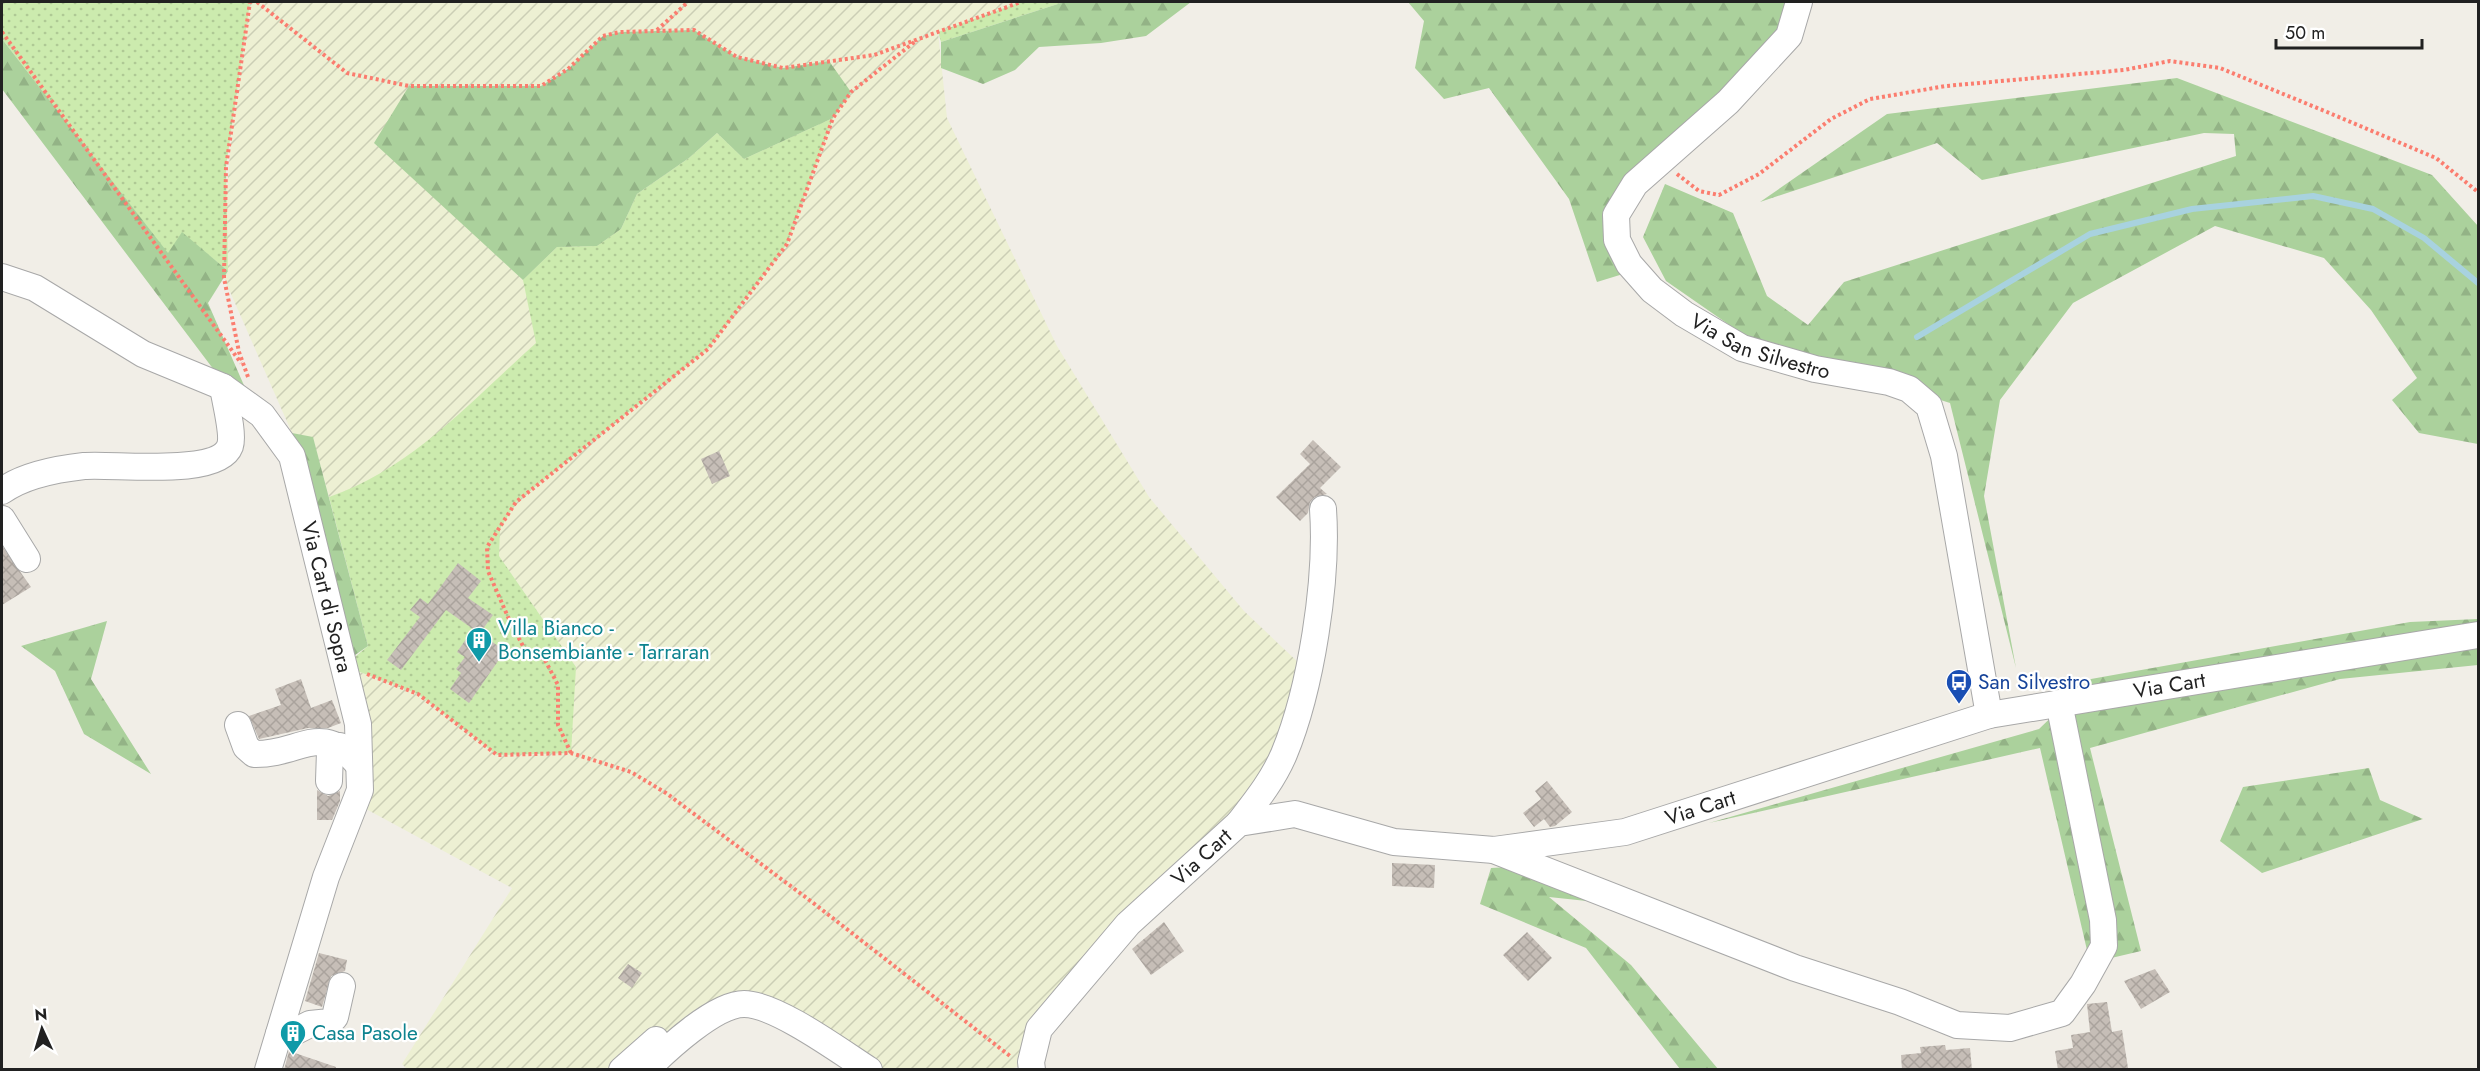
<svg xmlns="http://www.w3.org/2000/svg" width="2480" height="1071" viewBox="0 0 2480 1071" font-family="Jost,sans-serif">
	<defs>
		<pattern id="farmland-furrows" width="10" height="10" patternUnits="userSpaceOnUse" patternTransform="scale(1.5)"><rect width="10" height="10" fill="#edf0d3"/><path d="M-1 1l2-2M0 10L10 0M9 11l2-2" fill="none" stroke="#cbceb5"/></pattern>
		<pattern id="grass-dots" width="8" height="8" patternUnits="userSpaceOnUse" patternTransform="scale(1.5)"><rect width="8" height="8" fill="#ccebae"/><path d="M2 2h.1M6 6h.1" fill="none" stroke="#afc995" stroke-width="1.8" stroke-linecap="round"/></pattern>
		<pattern id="forest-firs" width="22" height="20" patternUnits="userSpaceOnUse" patternTransform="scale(1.5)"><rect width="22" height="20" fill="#abd19c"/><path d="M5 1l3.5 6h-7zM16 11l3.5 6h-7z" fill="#93b386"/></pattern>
		<pattern id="building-cross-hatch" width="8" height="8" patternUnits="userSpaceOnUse" patternTransform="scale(1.5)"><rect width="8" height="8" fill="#c6beb7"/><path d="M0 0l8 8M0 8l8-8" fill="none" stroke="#aaa39d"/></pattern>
	</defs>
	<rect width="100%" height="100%" fill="#f1eee7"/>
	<path fill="url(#farmland-furrows)" fill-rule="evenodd" d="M250 2H1021L938 32 947 118 1057 346 1149 497 1244 611 1301 665 1264 791 1128 924 1031 1062 1008 1070 869 1069 744 1004 686 1022 652 1041 622 1069H407L402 1064 512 888 355 803 344 666 418 694 497 755 576 667 498 555 347 491 329 497 313 438 292 433 224 278 228 271 225 213 232 130ZM694 30 737 57 783 68 829 62 717 133 689 158 637 194 621 229 409 86H541L621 32Z"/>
	<path fill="url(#grass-dots)" d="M2 2H250L226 167 228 271 182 233 168 254 2 39Z
		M1021 2H1064L941 42 938 32Z
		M833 118 787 244 708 349 516 502 500 529 499 556 576 667 571 753 497 755 418 694 344 666 368 646 329 497C412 469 472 400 536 343L523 280 557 247 597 246 621 229 637 194 689 158 717 133 744 159Z"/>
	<path fill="url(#forest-firs)" d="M1064 2H1191L1146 36 1101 43 1039 47 1015 70 983 84 941 68V42Z
		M1408 2H1789L1782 33 1608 212 1623 274 1597 282 1569 199 1489 88 1444 99 1415 68 1424 21Z
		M694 30 737 57 783 68 829 61 851 92 833 118 744 159 717 133 689 158 637 194 621 229 597 246 557 247 523 280 374 143 409 86H541L568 69 603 36 621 32Z
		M2 39 168 253 182 232 228 271 208 303 246 390 214 370 2 89Z
		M2177 78 2432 175 2478 226V444L2419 433 2392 400 2417 378 2371 310 2324 258 2215 226 2073 303 2000 400 1984 496 2016 668 1950 403 1751 340 1666 281 1643 237 1665 184 1733 213 1767 296 1808 325 1844 282 2236 156 2234 134 2204 133 1982 180 1937 143 1760 202 1887 114Z
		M292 433 313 437 368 646 348 660Z
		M2478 619V665L2340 679 2090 748 2141 951 2090 963 2040 748 1709 823 2039 729 2091 679 2410 622Z
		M107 621 91 679 151 774 84 734 55 671 21 646Z
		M2369 768 2380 800 2423 819 2262 873 2220 841 2243 787Z
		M1557 864 1643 907 1549 897 1631 965 1718 1069H1680L1586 948 1480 904 1491 868Z"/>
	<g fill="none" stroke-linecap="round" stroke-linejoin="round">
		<path stroke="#a8d2df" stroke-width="6" d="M1917 337 2090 234 2192 209 2313 196 2373 209 2424 238 2478 283"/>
	</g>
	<path fill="url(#building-cross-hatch)" d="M1313 440 1341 467 1320 488 1327 494 1315 497 1310 502 1308 513 1300 521 1276 497 1310 464 1300 454Z
		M719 451 730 476 712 484 701 459Z
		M2 546 31 587 2 605Z
		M458 563 481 581 468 598 493 615 480 633 505 651 469 703 450 689 461 673 456 669 465 657 457 652 473 629 446 610 401 670 387 660 420 617 410 610 420 598 428 604Z
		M301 679 311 708 332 700 341 723 328 728H308L259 739 249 716 281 705 275 689Z
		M1547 781 1572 812 1555 826 1550 827 1544 819 1534 827 1523 813 1541 799 1535 791Z
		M317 790 328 796 340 791V801L332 820H317Z
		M1392 863 1435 865 1434 888 1392 886Z
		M1164 922 1184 951 1151 975 1132 949Z
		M1527 932 1552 958 1528 981 1503 955Z
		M319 953 347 960 345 971 331 976 322 1007 305 1001Z
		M628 964 642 973 632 988 618 978Z
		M2155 969 2170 992 2141 1009 2124 981Z
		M2107 1002 2112 1032 2122 1030 2128 1068 2058 1070 2055 1051 2073 1048 2071 1035 2090 1032 2087 1004Z
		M1945 1045 1946 1050 1970 1048 1972 1070H1902L1901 1055 1921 1053 1920 1047Z
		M289 1051 336 1067 335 1070H284Z"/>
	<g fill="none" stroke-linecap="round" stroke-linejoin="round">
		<g stroke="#a8a8a8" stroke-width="28">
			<g id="minor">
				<path id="s1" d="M1799 2 1789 36 1728 102 1635 184 1616 215 1617 240 1629 264 1652 290 1684 314 1742 348 1815 369 1889 382 1909 389 1929 406 1944 456 1989 715"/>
				<path id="s2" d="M2 277 35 288 143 354 223 387 262 415 292 456 358 724 360 790 326 877 268 1070"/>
				<path d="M2 491C24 475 57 469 84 466 112 463 218 478 230 446 234 434 225 401 223 387"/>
				<path d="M2 519 27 559"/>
				<path d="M238 725 246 747 254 754C301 755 320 720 359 765"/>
				<path d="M329 781 330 751 340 746"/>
				<path d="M1239 823C1256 801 1273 780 1284 754 1311 689 1328 580 1323 509"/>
				<path d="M1496 851 1795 968 1900 1002 1957 1025 2010 1028 2062 1013 2083 984 2104 946 2103 920 2059 703"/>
				<path d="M279 1034 288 1035 310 1024 330 1022 335 1017 342 986"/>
				<path d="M622 1070 656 1040"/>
				<path d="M646 1070C666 1050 715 1004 744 1004 776 1004 841 1052 869 1070"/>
				<path id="s3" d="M1032 1070 1031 1062 1039 1029 1128 924 1239 823 1295 814 1394 842 1494 850 1625 832 1989 715 2478 635"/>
			</g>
		</g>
		<path stroke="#fb7d6f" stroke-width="4" stroke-dasharray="3 3" stroke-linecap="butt" d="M257 2 347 73 409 86H541L568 69 603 36 620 32 694 30 737 57 783 68 874 55 1021 2
			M657 30 688 2
			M2 32 241 363
			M1677 174 1699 191 1719 195 1759 174 1831 119 1870 99 1946 86 2124 70 2170 61 2220 68 2327 112 2436 158 2478 192
			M248 377 239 352 224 278 226 167 250 2
			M367 674 418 694 497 755 571 753 631 772 666 793 812 902 1010 1056
			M571 753 558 725V685L545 660 524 648 508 617 488 571 487 547 516 502 708 349 787 244 833 118 851 92 917 40"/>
		<use href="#minor" stroke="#fff" stroke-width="26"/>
	</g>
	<defs>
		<g id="building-pin" transform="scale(1.35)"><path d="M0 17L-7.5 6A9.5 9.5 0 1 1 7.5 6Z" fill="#0f9aa8" stroke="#fff"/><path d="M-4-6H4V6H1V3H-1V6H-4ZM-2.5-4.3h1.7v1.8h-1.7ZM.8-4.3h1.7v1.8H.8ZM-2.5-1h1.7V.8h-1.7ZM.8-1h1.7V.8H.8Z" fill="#fff"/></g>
		<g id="bus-pin" transform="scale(1.35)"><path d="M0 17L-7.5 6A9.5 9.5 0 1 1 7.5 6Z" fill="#1a4fb4" stroke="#fff"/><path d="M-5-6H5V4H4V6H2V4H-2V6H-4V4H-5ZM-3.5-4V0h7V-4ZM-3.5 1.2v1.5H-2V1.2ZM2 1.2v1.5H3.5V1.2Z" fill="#fff"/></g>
	</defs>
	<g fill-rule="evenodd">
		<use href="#building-pin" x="479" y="640"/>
		<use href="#bus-pin" x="1959" y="682"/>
		<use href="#building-pin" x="293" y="1033"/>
	</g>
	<g text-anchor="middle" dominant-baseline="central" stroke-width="4.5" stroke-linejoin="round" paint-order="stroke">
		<g font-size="21" fill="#212121" stroke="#fff">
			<text stroke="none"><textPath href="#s1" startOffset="496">Via San Silvestro</textPath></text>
			<text stroke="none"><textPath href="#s2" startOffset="492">Via Cart di Sopra</textPath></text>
			<text stroke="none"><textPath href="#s3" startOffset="1287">Via Cart</textPath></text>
			<text stroke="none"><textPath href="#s3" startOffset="801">Via Cart</textPath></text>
			<text stroke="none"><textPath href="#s3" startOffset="279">Via Cart</textPath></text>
		</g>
		<g font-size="21" fill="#0d838f" stroke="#fff" text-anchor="start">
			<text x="498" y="628">Villa Bianco -<tspan x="498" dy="24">Bonsembiante - Tarraran</tspan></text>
			<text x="312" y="1033">Casa Pasole</text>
		</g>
		<g font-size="21" fill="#164399" stroke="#fff" text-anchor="start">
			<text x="1978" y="682">San Silvestro</text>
		</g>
	</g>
	<rect width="2480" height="1071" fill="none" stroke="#212121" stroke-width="6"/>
	<g transform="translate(42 1029) rotate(356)" stroke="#ffffff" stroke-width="4.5" paint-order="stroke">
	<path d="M0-4.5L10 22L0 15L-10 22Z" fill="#212121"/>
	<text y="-9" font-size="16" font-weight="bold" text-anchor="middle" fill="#212121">N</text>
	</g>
	<path d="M2276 39v9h146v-9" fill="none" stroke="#212121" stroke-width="3"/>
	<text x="2285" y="39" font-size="18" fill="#212121" stroke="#ffffff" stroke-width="4.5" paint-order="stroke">50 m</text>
</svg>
